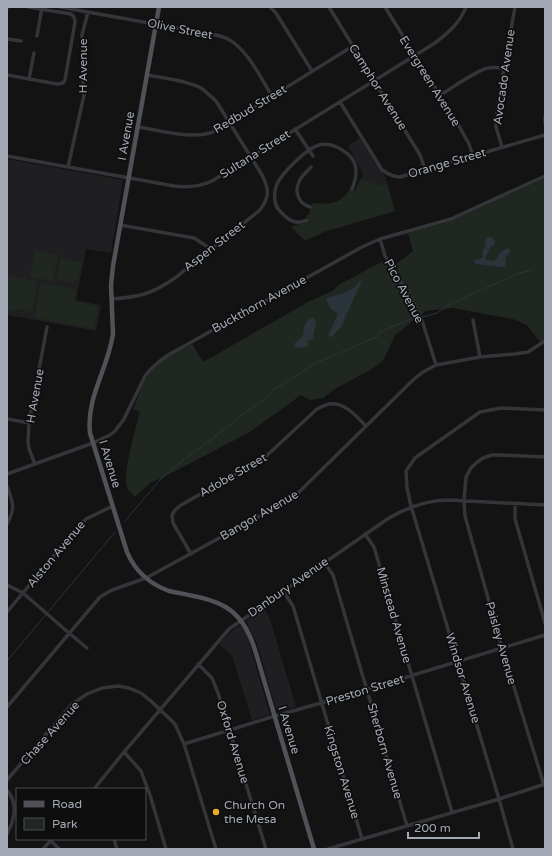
<svg xmlns="http://www.w3.org/2000/svg" width="552" height="856" viewBox="0 0 552 856" font-family="'Varela Round',sans-serif">
	<rect width="100%" height="100%" fill="#131314"/>
	<path fill="#1f1f21" d="M360 138 377 166 385 176 387 183 380 185 362 179 363 174 348 146Z
		M7 159 123 180 111 253 86 249 76 300 101 305 96 331 7 315Z
		M264 607 271 622 296 707 279 712 276 710 257 643 246 621Z
		M238 626H241L247 635 270 715 252 720 232 656 219 644 231 632Z"/>
	<path fill="#1f2720" d="M545 178V339L540 342 527 325 513 319 453 308 426 311 395 335 383 361 369 371 336 388 323 398 310 400 301 395 250 432 162 478 150 483 135 497C133 495 130 492 128 490 121 477 136 427 140 412L133 409C137 399 143 382 149 374 159 360 177 352 192 344L203 362 308 302 334 290 337 286 383 261 390 269 413 251 408 233 445 223 469 213Z
		M360 179H362L380 185 387 183 395 211 324 232 305 241 291 227C297 224 303 224 309 220L306 217 309 214 312 203C329 205 341 204 350 189L355 191Z
		M35 251 58 255 53 281 30 277Z
		M63 259 81 262 79 278 72 282 57 279 60 260Z
		M7 275 37 281 32 312 17 309 7 311Z
		M40 283 76 289 74 301 97 306 98 309 94 329 37 318 35 316Z"/>
	<path fill="#2b343a" d="M489 237 493 238 495 242V244L491 246C490 251 486 254 485 259L491 261 495 260 502 251 508 248 510 250V252L506 257 505 267H500L476 264 474 262 475 260 480 259 482 258 483 250 485 247 486 239 487 238Z
		M362 280 341 327 332 337 328 336 338 314 330 308 326 298C335 295 344 294 352 289 356 286 358 282 362 280Z
		M312 318H314L316 321 313 339 308 341V345L306 347 296 348 294 344 303 336C304 329 304 321 312 318Z"/>
	<g fill="none" stroke-linecap="round" stroke-linejoin="round">
		<path stroke="#2b343a" stroke-width="1" d="M423 317 437 313 448 305 519 273C525 272 530 271 534 268
			M124 522 160 480 188 456 212 439 247 411 265 399 272 391 314 364 377 337 380 332 411 319 420 318
			M7 661 115 532"/>
		<path stroke="#343539" stroke-width="3.5" d="M60 7 216 35C220 36 224 37 228 39 247 49 261 78 272 96
			M270 7 276 13 312 71
			M329 7 420 155 425 169
			M385 7 459 126 469 144 473 156
			M7 8 8 7
			M37 36 42 7
			M7 39 21 41
			M7 75 57 84 63 83 65 80 75 22C75 18 74 16 71 14L28 7
			M29 79 34 53
			M439 96C452 88 475 71 488 68 493 67 499 68 504 68
			M340 102 382 170C388 174 393 177 400 177L545 135
			M545 116V123
			M138 127C159 130 189 139 210 133 216 131 223 126 229 123L353 46
			M295 129 313 156
			M502 147 496 127V119L504 68 515 7
			M7 156 174 186C188 188 199 187 212 181L435 43C448 33 460 23 466 7
			M68 167 84 95 83 83 82 35 88 12
			M310 207C299 204 294 192 299 182 301 176 307 172 311 167
			M307 220C299 224 292 223 285 216 282 213 277 209 276 205 274 199 274 190 277 184 282 173 307 148 319 145 331 142 340 148 349 155 359 165 357 177 352 189
			M120 225 194 238 211 249
			M380 239 385 256 397 277 411 298 421 317 436 365
			M112 299C139 297 152 294 175 278L260 210C270 197 269 189 262 175L216 101C210 96 205 90 199 87 184 80 163 78 147 75
			M473 320 480 357
			M8 419 29 423
			M35 464 29 449 28 442 29 423 47 327
			M7 474 93 443 110 435 115 431 124 419 145 376C152 366 161 360 170 354L362 247 380 239 451 219 545 176
			M7 486C13 503 16 507 7 524
			M515 504V519L545 623
			M365 534 374 547 452 812
			M191 554 173 523 172 515 175 510 181 505 263 459 317 409C321 407 325 405 329 404 344 401 357 417 366 426
			M324 562 333 575 407 826
			M7 585 23 593 69 633 87 648
			M283 591 293 606 362 839
			M7 612 67 540 86 519 113 506
			M198 664 212 678 218 693 266 849
			M7 707 89 610 100 597 112 590 146 578 287 501 299 492 413 380 423 372 436 365 480 357 514 354 528 352 545 341
			M184 744 275 716 321 703 545 635
			M124 752 141 771 150 795 166 849
			M7 780 72 704 87 694 102 688 118 686 129 688 141 693 152 702 175 724 184 744 216 849
			M544 785 502 648 465 516 464 501 466 477 471 468 476 463 483 458 492 455H500L545 457
			M94 789 124 752 229 629 389 518C408 507 427 500 449 500L545 505
			M7 790C18 803 15 819 7 834
			M114 839 117 849
			M51 841 59 849
			M43 849 52 839
			M328 849 499 799 545 784
			M513 849 499 799 411 506 407 488 406 471 415 458 480 412 501 408 545 410"/>
		<path stroke="#505258" stroke-width="4.5" d="M159 7 113 266 111 285 113 334C108 369 86 397 90 433L127 552C135 571 150 584 169 591 213 600 240 601 255 650L314 849"/>
	</g>
	<circle fill="#efab30" stroke="#0e0e0f" stroke-width="1.5" cx="216" cy="812" r="4"/>
	<g text-anchor="middle" dominant-baseline="central" stroke-width="3.5" stroke-linejoin="round" paint-order="stroke">
		<g font-size="12" fill="#a4aab5" stroke="#0e0e0f">
			<text transform="translate(180 29) rotate(11)">Olive Street</text>
			<text transform="translate(83 66) rotate(-90)">H Avenue</text>
			<text transform="translate(504 77) rotate(-82)">Avocado Avenue</text>
			<text transform="translate(430 81) rotate(58)">Evergreen Avenue</text>
			<text transform="translate(378 87) rotate(58)">Camphor Avenue</text>
			<text transform="translate(250 109) rotate(-31)">Redbud Street</text>
			<text transform="translate(126 136) rotate(-80)">I Avenue</text>
			<text transform="translate(255 154) rotate(-32)">Sultana Street</text>
			<text transform="translate(447 163) rotate(-16)">Orange Street</text>
			<text transform="translate(214 246) rotate(-38)">Aspen Street</text>
			<text transform="translate(404 291) rotate(62)">Pico Avenue</text>
			<text transform="translate(259 304) rotate(-29)">Buckthorn Avenue</text>
			<text transform="translate(35 396) rotate(-80)">H Avenue</text>
			<text transform="translate(110 464) rotate(73)">I Avenue</text>
			<text transform="translate(233 475) rotate(-30)">Adobe Street</text>
			<text transform="translate(259 515) rotate(-30)">Bangor Avenue</text>
			<text transform="translate(56 554) rotate(-50)">Alston Avenue</text>
			<text transform="translate(288 587) rotate(-35)">Danbury Avenue</text>
			<text transform="translate(394 615) rotate(74)">Minstead Avenue</text>
			<text transform="translate(501 643) rotate(74)">Paisley Avenue</text>
			<text transform="translate(463 678) rotate(73)">Windsor Avenue</text>
			<text transform="translate(365 690) rotate(-17)">Preston Street</text>
			<text transform="translate(289 730) rotate(73)">I Avenue</text>
			<text transform="translate(50 733) rotate(-48)">Chase Avenue</text>
			<text transform="translate(233 742) rotate(73)">Oxford Avenue</text>
			<text transform="translate(385 751) rotate(74)">Sherborn Avenue</text>
			<text transform="translate(342 772) rotate(73)">Kingston Avenue</text>
		</g>
		<g font-size="12" fill="#a4aab5" stroke="#0e0e0f" text-anchor="start">
			<text x="224" y="805">Church On<tspan x="224" dy="14">the Mesa</tspan></text>
		</g>
	</g>
	<rect width="552" height="856" fill="none" stroke="#a4aab5" stroke-width="16"/>
	<rect x="16" y="788" width="130" height="52" fill="#0e0e0f" stroke="#4a4c51"/>
	<rect x="24" y="801" width="20" height="6" fill="#505258" stroke="#4a4c51"/>
	<text x="52" y="808" font-size="12" fill="#a4aab5">Road</text>
	<rect x="24" y="818" width="20" height="12" fill="#1f2720" stroke="#4a4c51"/>
	<text x="52" y="828" font-size="12" fill="#a4aab5">Park</text>
	<path d="M408 832v6h71v-6" fill="none" stroke="#a4aab5" stroke-width="2"/>
	<text x="414" y="832" font-size="12" fill="#a4aab5" stroke="#0e0e0f" stroke-width="3" paint-order="stroke">200 m</text>
</svg>
